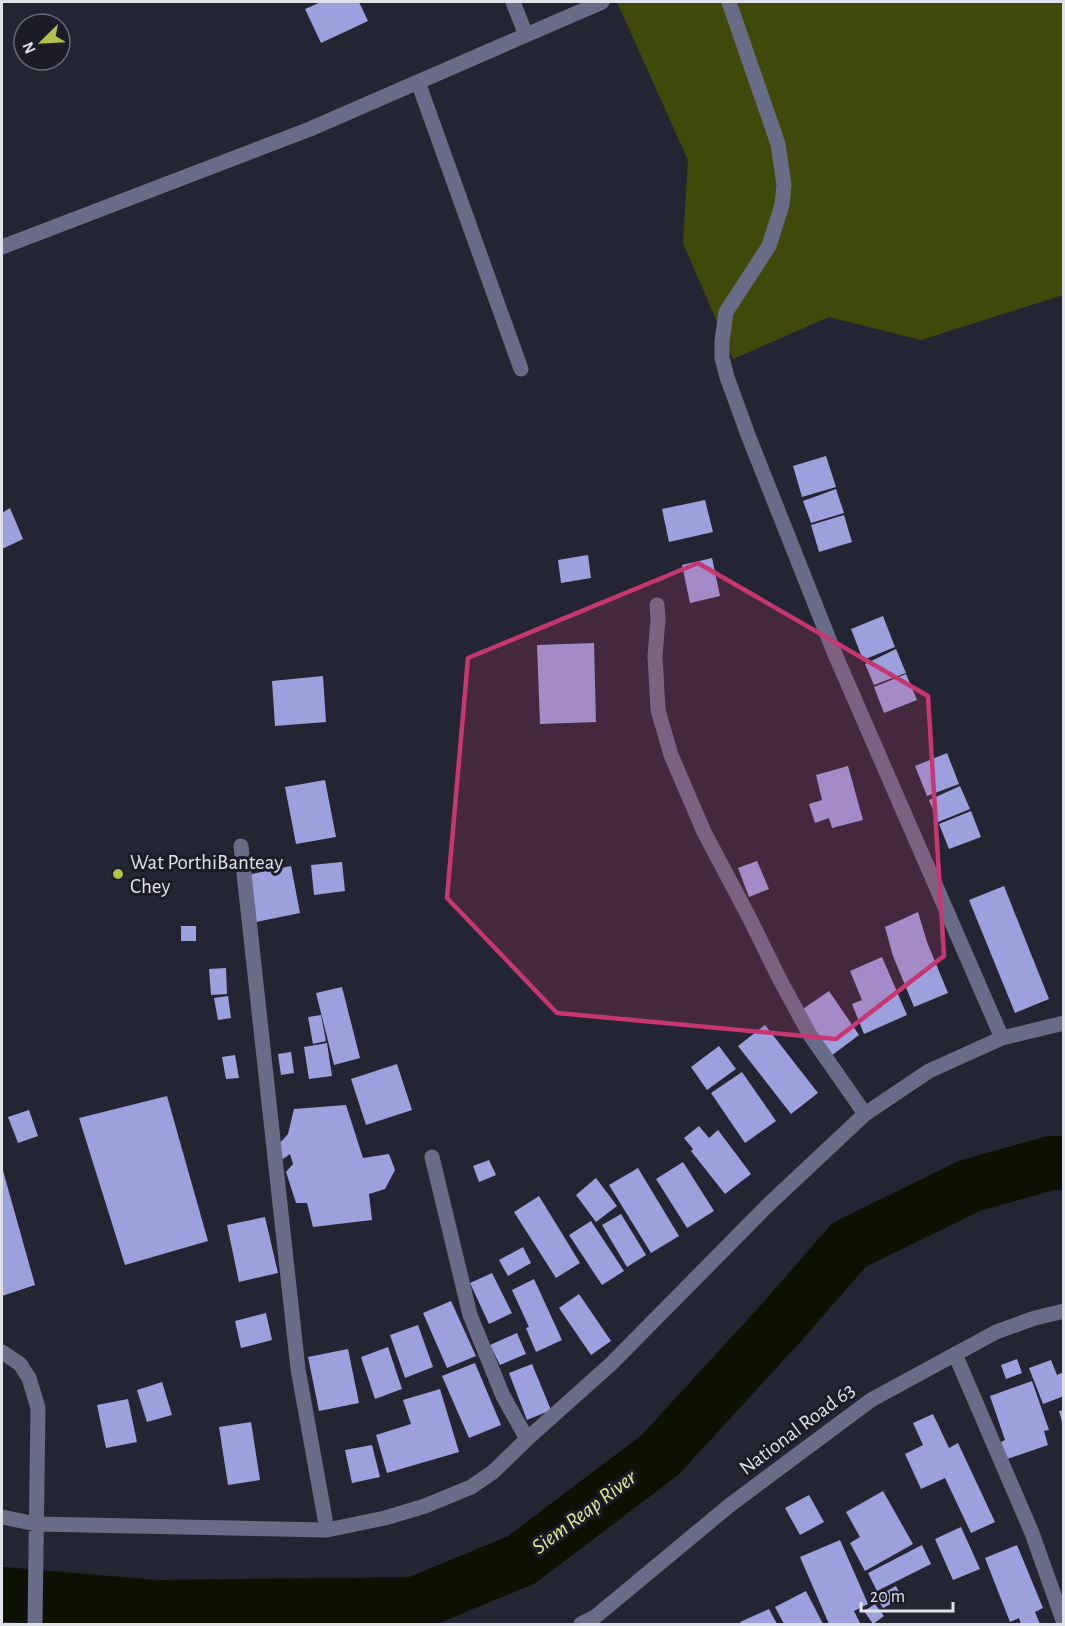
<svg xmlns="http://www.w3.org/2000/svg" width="1065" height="1626" viewBox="0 0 1065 1626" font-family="'Alegreya Sans',sans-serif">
	<rect width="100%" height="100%" fill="#242532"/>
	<path fill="#41490a" d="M617 2H1063V295L921 340 829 317 733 359 683 243 688 160Z"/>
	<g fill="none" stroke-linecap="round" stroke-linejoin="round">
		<path stroke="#0e1101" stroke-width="54" d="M2 1594 155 1607 415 1604 521 1560 660 1455 781 1323 849 1245 969 1186 1051 1163H1064"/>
	</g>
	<path fill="#9ca1de" d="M321 2H359L368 21 321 43 305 9Z
		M826 456 836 487 802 497 793 466Z
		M836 489 844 513 811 523 803 501Z
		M705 500 713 532 669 542 662 509Z
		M10 508 23 539 2 549V513Z
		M844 515 852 542 819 552 811 525Z
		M588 555 591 578 561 583 558 560Z
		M712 558 720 596 690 603 682 565Z
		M883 616 895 647 863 660 851 629Z
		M594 643 596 722 540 724 537 645Z
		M896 649 906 673 874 685 865 664Z
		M906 674 917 700 884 713 874 687Z
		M323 676 326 722 275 726 272 681Z
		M947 753 959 784 927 796 915 766Z
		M848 766 863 820 832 828 829 818 815 823 809 804 822 800 816 775Z
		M325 780 336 837 296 844 285 787Z
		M960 786 970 809 938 822 929 800Z
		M971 811 981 837 949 849 939 824Z
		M757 861 769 889 749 897 738 868Z
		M342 862 345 891 314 895 311 865Z
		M291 866 300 913 256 922 247 875Z
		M1004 886 1049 999 1015 1013 969 900Z
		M918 912 927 942 948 993 914 1007 893 956 885 927Z
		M181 926H196V941H181Z
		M882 957 907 1015 864 1034 852 1004 862 1000 850 971Z
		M226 968 227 994 211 995 209 969Z
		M342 987 360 1058 334 1065 316 993Z
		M829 991 859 1035 831 1056 800 1011Z
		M228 996 231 1018 218 1020 214 998Z
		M321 1015 326 1041 313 1044 308 1017Z
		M765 1025 818 1093 791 1114 738 1046Z
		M327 1043 332 1076 309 1079 304 1047Z
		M719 1046 736 1069 707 1090 691 1067Z
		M291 1052 294 1073 281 1075 278 1054Z
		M235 1055 239 1078 226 1079 222 1057Z
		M397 1064 412 1110 366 1125 351 1079Z
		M742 1072 776 1121 745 1143 711 1093Z
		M167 1096 208 1241 125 1265 79 1118Z
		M346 1105 363 1158 389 1154 395 1170 385 1189 369 1194 372 1220 313 1227 307 1203H296L286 1172 293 1164 290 1154 283 1159 278 1145 288 1134 294 1109Z
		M29 1110 38 1136 18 1143 8 1117Z
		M699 1126 709 1138 718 1130 751 1174 725 1194 691 1151 693 1149 684 1138Z
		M489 1160 496 1175 479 1182 473 1166Z
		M683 1162 714 1211 687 1228 656 1179Z
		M2 1167 35 1285 2 1296Z
		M638 1168 679 1236 651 1253 609 1185Z
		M596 1178 617 1206 596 1222 576 1195Z
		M539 1196 580 1263 556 1278 514 1212Z
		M621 1214 646 1255 627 1267 602 1225Z
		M265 1217 278 1273 239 1282 227 1225Z
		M591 1221 624 1271 602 1285 569 1235Z
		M523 1247 531 1263 508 1276 499 1260Z
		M492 1273 512 1313 489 1324 470 1283Z
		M534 1279 562 1340 536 1352 526 1328 529 1327 512 1290Z
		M579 1294 611 1341 591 1355 559 1308Z
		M451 1301 476 1356 447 1368 423 1313Z
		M266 1313 272 1340 241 1348 235 1321Z
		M418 1325 433 1367 405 1378 390 1335Z
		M517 1333 526 1354 500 1365 490 1345Z
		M388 1347 402 1389 375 1399 361 1357Z
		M348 1349 359 1403 319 1411 308 1357Z
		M1017 1359 1022 1373 1006 1379 1001 1365Z
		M1051 1360 1057 1375 1064 1372V1396L1043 1404 1029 1368Z
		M475 1363 501 1425 469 1438 442 1376Z
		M532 1364 551 1410 527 1420 509 1373Z
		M1032 1381 1049 1430 1044 1431 1048 1445 1007 1459 1001 1442 1005 1440 990 1396Z
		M162 1382 172 1415 147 1422 137 1390Z
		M440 1389 459 1452 387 1473 376 1435 411 1424 403 1400Z
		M128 1399 137 1442 106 1448 97 1405Z
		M1064 1410V1425H1063L1059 1411Z
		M933 1414 949 1448 958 1443 995 1522 971 1533 945 1478 921 1489 905 1454 923 1445 913 1423Z
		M251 1422 260 1480 228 1485 219 1427Z
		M372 1445 380 1477 352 1483 345 1450Z
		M883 1491 913 1544 865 1571 850 1543 860 1537 846 1512Z
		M809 1495 824 1522 800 1535 785 1508Z
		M961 1527 980 1569 953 1580 935 1539Z
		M840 1540 868 1604 854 1611 860 1623 857 1624H829L800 1557Z
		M922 1545 931 1564 877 1591 868 1573Z
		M1017 1545 1043 1608 1035 1612 1040 1624H1021L1019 1618 1010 1622 985 1558Z
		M896 1586 902 1598 883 1608 876 1597Z
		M806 1591 823 1624H784L775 1607Z
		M875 1604 884 1616 873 1624 864 1611Z
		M769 1609 777 1624H742L740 1622Z"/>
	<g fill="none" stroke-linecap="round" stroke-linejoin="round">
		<path stroke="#696c86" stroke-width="15" d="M513 2 526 35
			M729 2 778 144 784 185 782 205 769 246 726 312 722 341V358L727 377 748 435 834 652 1002 1038
			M418 82 521 369
			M2 247 310 129 602 2
			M657 605 658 619 655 656 658 710 671 755 704 832 750 919 780 980 810 1035 865 1114
			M241 846 298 1369 327 1530
			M432 1157 470 1315 503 1396 527 1439
			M2 1352 20 1364 29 1378 38 1408 35 1624
			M955 1354 1032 1533 1064 1623
			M2 1517 36 1524 327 1530 385 1518 425 1506 471 1487 493 1472 527 1439 611 1364 768 1205 865 1114 929 1071 1002 1038 1064 1023
			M581 1624 595 1617 730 1505 871 1400 996 1332 1035 1318 1064 1311"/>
	</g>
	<path fill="#c63670" fill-opacity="0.2" stroke="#c63670" stroke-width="4.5" stroke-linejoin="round" d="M698 563 928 696 944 956 836 1039 557 1013 447 898 468 658Z"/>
	<circle fill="#b3c24b" stroke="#1b1c28" stroke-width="2" cx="118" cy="874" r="6"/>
	<g text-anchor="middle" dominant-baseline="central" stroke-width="6" stroke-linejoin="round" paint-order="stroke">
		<g font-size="21" fill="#e0e2ea" stroke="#1b1c28" text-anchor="start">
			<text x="130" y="862">Wat PorthiBanteay<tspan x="130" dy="24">Chey</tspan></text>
		</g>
		<g font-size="21" fill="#e0e2ea" stroke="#1b1c28">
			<text transform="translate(797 1429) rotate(-37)">National Road 63</text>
		</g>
		<g font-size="22" font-style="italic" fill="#deed8f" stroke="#1b1c28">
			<text transform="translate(584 1512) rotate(-37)">Siem Reap River</text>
		</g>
	</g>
	<rect width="1065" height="1626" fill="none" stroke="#e0e2ea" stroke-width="6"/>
	<g transform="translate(42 42) rotate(246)"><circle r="28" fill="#1b1c28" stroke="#6a6b76" stroke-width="1.5"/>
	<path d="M0-4.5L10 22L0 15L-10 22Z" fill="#b3c24b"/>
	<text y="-9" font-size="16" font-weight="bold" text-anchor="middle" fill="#e0e2ea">N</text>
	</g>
	<path d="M861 1602v9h92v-9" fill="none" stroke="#e0e2ea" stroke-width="3"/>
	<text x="870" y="1602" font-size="18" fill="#e0e2ea" stroke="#1b1c28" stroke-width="4.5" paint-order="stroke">20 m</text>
</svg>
